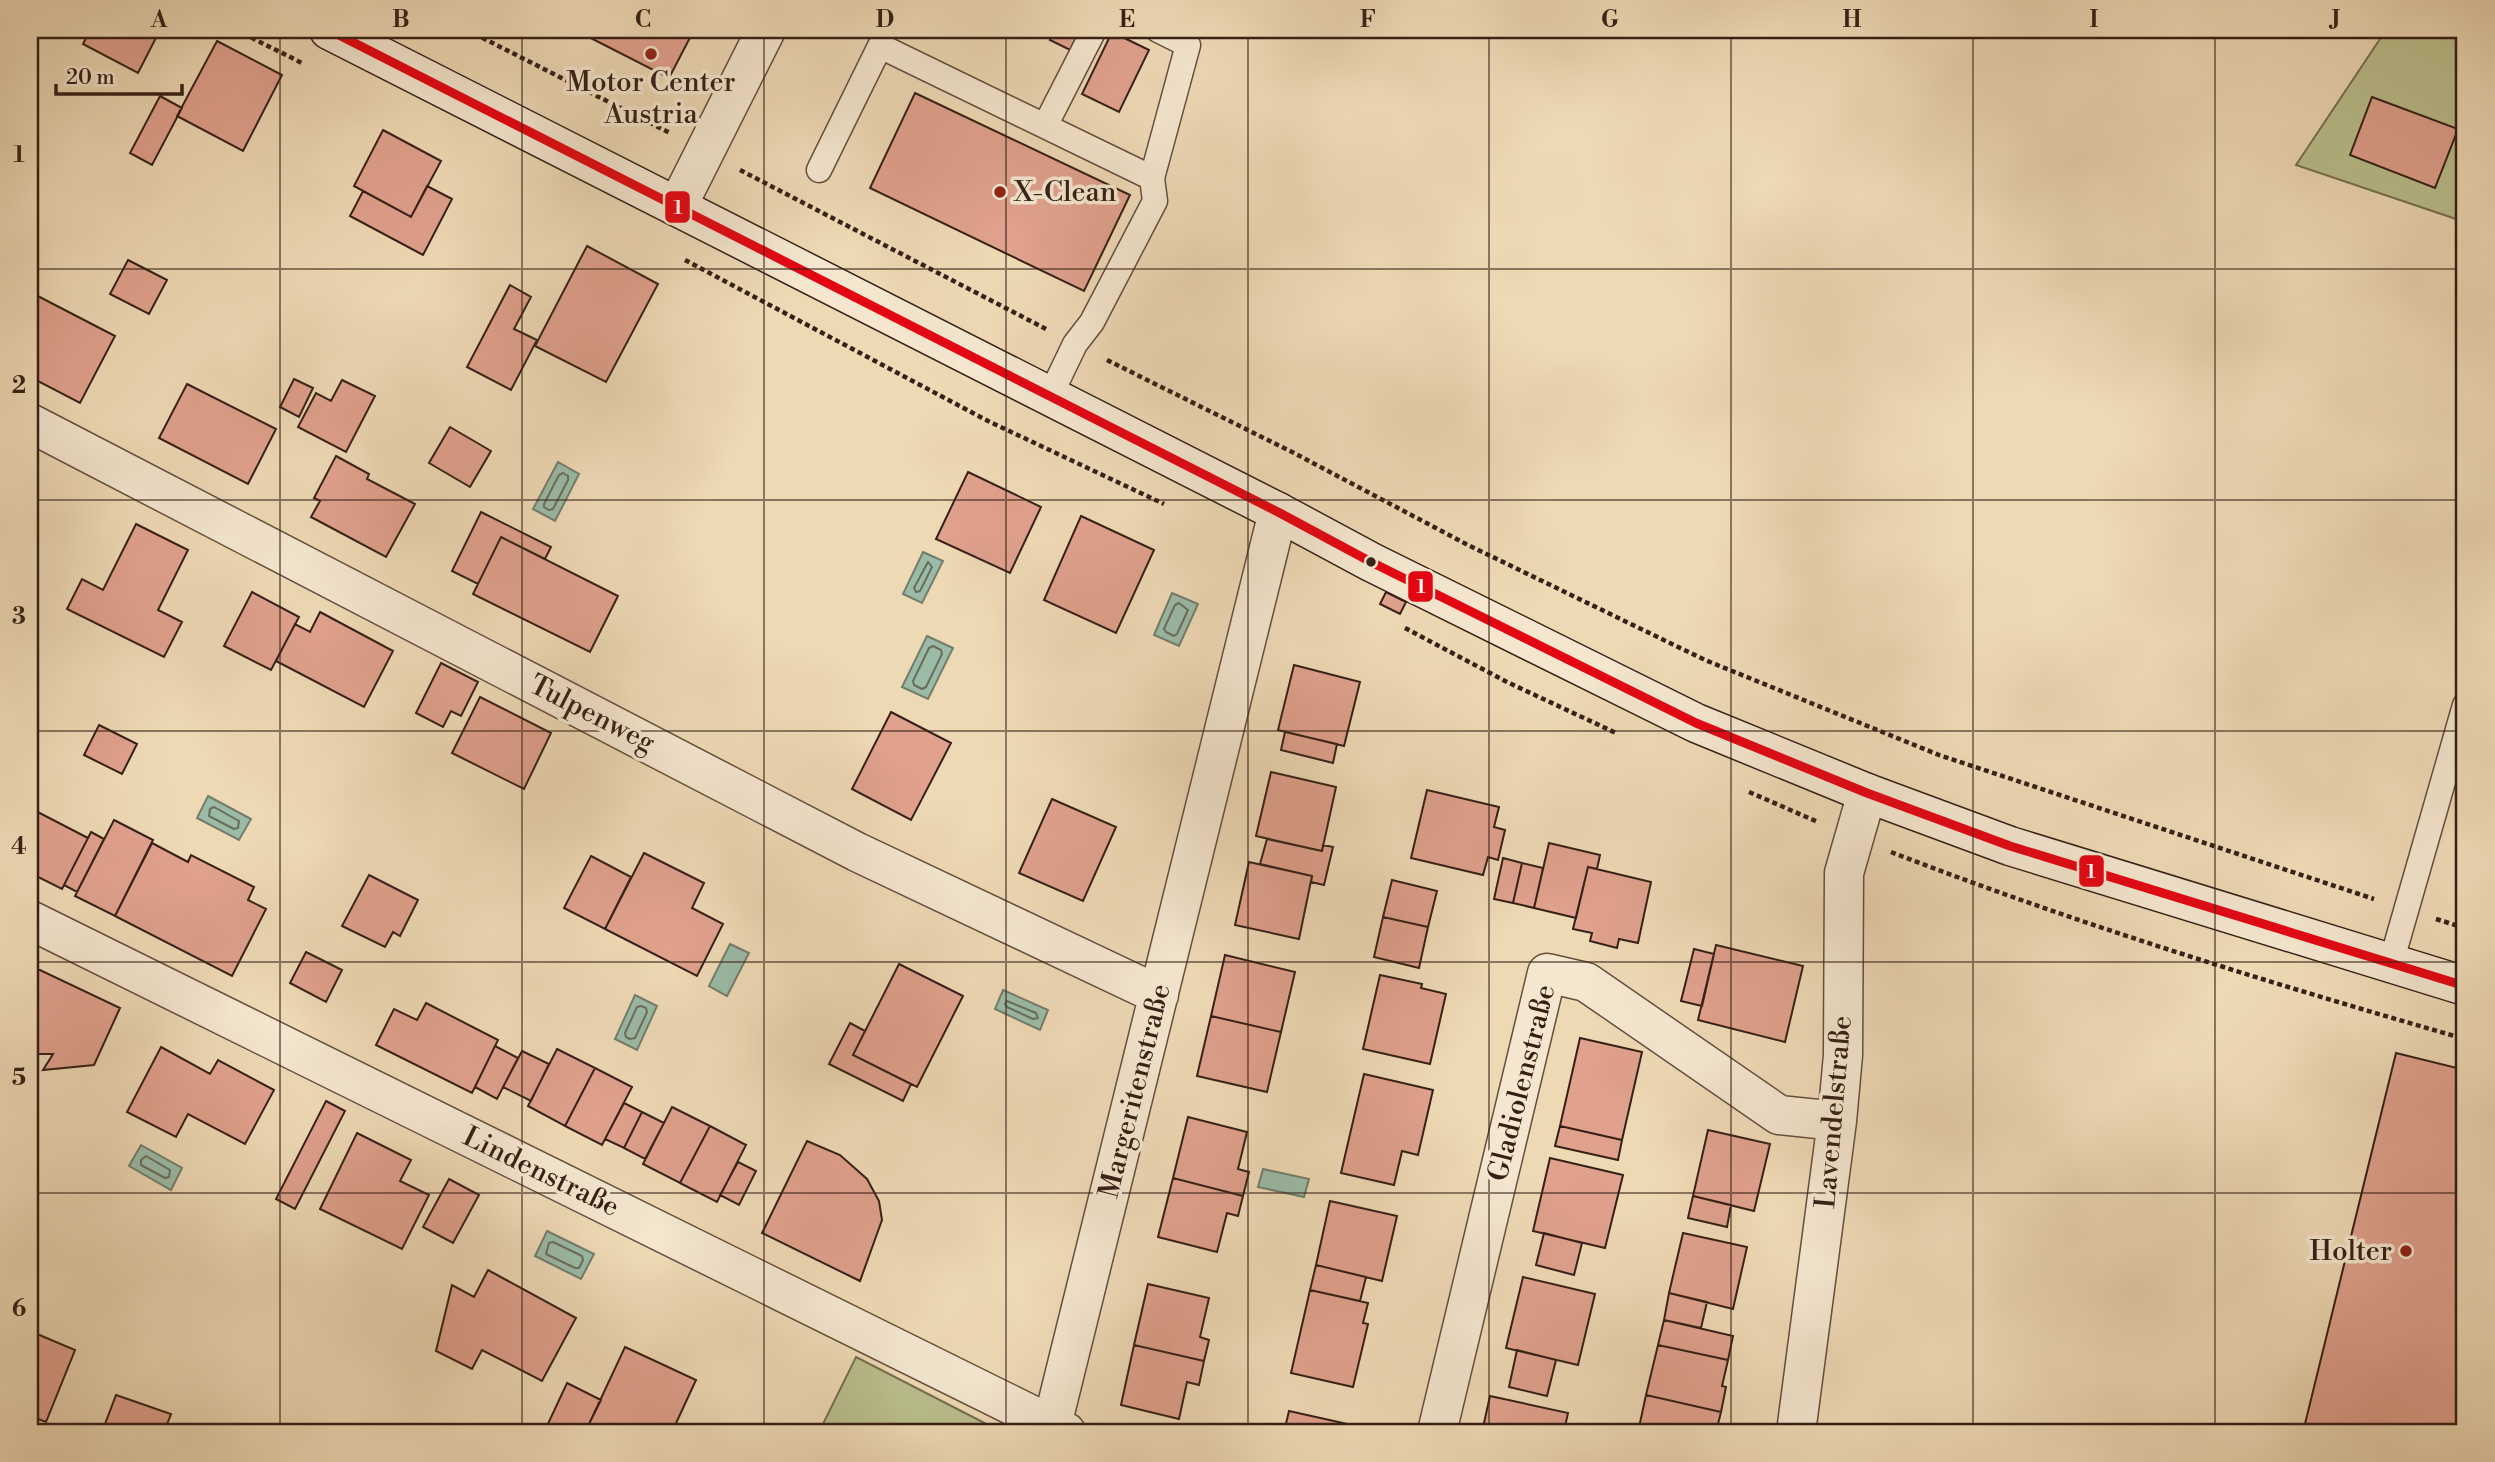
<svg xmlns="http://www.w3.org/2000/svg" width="2495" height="1462" viewBox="0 0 2495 1462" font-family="'Libre Bodoni',serif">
	<rect width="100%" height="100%" fill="#eed9b5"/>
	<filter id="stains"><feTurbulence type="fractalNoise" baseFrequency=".00286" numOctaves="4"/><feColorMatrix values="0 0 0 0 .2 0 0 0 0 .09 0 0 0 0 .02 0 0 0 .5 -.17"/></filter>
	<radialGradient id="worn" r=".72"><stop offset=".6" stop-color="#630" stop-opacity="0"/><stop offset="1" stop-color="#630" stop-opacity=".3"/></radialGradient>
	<path fill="#babf8d" stroke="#787052" stroke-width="2" d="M2386 30H2465V222L2296 165Z
		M856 1357 1002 1432H819Z"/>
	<path fill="#9bbba7" stroke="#737d6d" stroke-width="2" d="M558 462 579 474 555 521 533 509Z
		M923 552 943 561 922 603 903 594Z
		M1172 593 1198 604 1179 646 1154 635Z
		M927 636 953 648 928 699 902 687Z
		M208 796 251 819 239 840 197 818Z
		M730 944 749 953 727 996 709 986Z
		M1003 990 1048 1010 1040 1030 995 1009Z
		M635 995 657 1006 637 1050 615 1039Z
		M141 1145 182 1168 171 1190 129 1166Z
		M1263 1169 1309 1179 1304 1197 1258 1187Z
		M547 1231 594 1254 581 1279 535 1256Z"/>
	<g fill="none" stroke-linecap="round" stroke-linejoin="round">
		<path stroke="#686e5e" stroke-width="2" d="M563 473 568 476V480L553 509 549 510 544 507V504L559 475Z
			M928 562 932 567 920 591 916 592 914 588Z
			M1179 603 1188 610 1177 634 1174 636 1166 632 1164 629 1175 605Z
			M933 646 941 650 942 654 926 687 922 689 914 685 913 681 929 648Z
			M214 807 239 821 238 828 234 829 209 816 210 809Z
			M1007 1001 1036 1013 1038 1018 1033 1019 1007 1007 1005 1004Z
			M641 1006 646 1008 647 1012 635 1038 630 1039 626 1037 625 1033 637 1007Z
			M146 1156 170 1170 169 1177 165 1178 141 1165V1160Z
			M553 1242 582 1256 583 1260 579 1268H575L546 1254 549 1243Z"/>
	</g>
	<path fill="#e0a18d" stroke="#362016" stroke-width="2" d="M90 30H160L138 73 83 44Z
		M575 30H694L669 78Z
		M1056 30H1075L1079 32 1070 50 1050 40Z
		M1112 32 1149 50 1119 112 1082 94Z
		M217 41 282 75 243 151 177 116Z
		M915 93 1130 195 1084 291 870 188Z
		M160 96 182 108 152 165 130 153Z
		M2372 97 2458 129 2435 188 2350 155Z
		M383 130 441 161 411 217 354 186Z
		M427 186 452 199 423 255 350 216 363 191 411 217Z
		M587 246 658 284 606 382 535 346Z
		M128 260 167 280 149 314 110 294Z
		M510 285 531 297 514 329 537 340 511 390 467 367Z
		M30 292 115 336 80 403 30 377Z
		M294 379 313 388 299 417 280 407Z
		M342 380 375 396 346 452 298 427 316 393 331 401Z
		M187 384 276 429 248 484 159 438Z
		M450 427 491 451 470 487 429 463Z
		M336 456 369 474 367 479 415 504 386 557 311 517 320 501 314 498Z
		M968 472 1041 507 1010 573 936 539Z
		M481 512 551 547 545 559 501 537 478 584 452 571Z
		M1081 516 1154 550 1116 633 1044 600Z
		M136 524 188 550 158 610 182 622 164 657 67 609 82 579 103 590Z
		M501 537 618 596 590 652 473 594Z
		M252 592 299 617 271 670 224 646Z
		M1386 592 1406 602 1400 614 1380 604Z
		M320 612 393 651 364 707 276 661 295 624 310 632Z
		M441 663 478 682 461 716 451 711 443 727 416 713Z
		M1294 665 1360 682 1344 746 1278 730Z
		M480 697 551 733 524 789 452 753Z
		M891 712 951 743 911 820 852 789Z
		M99 725 137 744 122 774 84 755Z
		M1285 732 1337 744 1333 763 1281 750Z
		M1271 772 1336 787 1322 851 1256 836Z
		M1427 790 1499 807 1494 827 1505 830 1498 860 1488 857 1483 875 1411 858Z
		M1052 799 1116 827 1083 901 1019 873Z
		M2465 801V833L2456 830Z
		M30 808 88 838 62 889 30 873Z
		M114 820 153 840 115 916 75 896Z
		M91 832 104 839 77 892 64 885Z
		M1267 839 1322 851 1323 845 1333 847 1324 885 1311 882 1312 876 1260 864Z
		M152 843 188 862 191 855 254 887 248 900 266 909 232 976 115 916Z
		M1549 843 1600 855 1597 869 1588 867 1576 918 1534 908Z
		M644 853 704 883 692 908 723 924 697 976 605 929Z
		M591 856 631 877 605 929 564 908Z
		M1503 858 1522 863 1513 903 1494 899Z
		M1249 862 1312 876 1299 939 1235 925Z
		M1522 863 1543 868 1534 908 1513 903Z
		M1588 867 1651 882 1638 943 1619 939 1617 948 1590 941 1592 933 1573 929Z
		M369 875 418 900 400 936 393 932 385 947 342 926Z
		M1392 880 1437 891 1428 927 1383 917Z
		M1383 917 1428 927 1419 968 1374 957Z
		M1716 945 1803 966 1785 1042 1698 1020Z
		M1694 949 1714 954 1702 1006 1681 1001Z
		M306 952 342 970 326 1002 290 983Z
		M1225 955 1295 972 1281 1032 1211 1016Z
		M899 964 963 996 917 1087 853 1055Z
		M30 970H40L120 1008 94 1065 43 1070 53 1054H30Z
		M1380 975 1422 984 1421 988 1446 994 1430 1064 1363 1049Z
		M426 1003 498 1040 472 1093 376 1045 394 1009 417 1020Z
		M1211 1016 1281 1032 1267 1092 1197 1076Z
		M850 1023 865 1031 853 1055 911 1084 903 1101 829 1064Z
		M1580 1038 1642 1052 1622 1140 1560 1126Z
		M495 1046 518 1058 497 1099 475 1087Z
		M161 1047 210 1074 218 1060 274 1090 245 1144 188 1114 176 1137 127 1112Z
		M557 1049 595 1068 565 1126 528 1106Z
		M522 1051 549 1064 531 1101 503 1087Z
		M2396 1053 2465 1070V1432H2303Z
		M595 1068 632 1087 602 1145 565 1126Z
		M1364 1074 1433 1090 1418 1155 1402 1151 1394 1185 1341 1173Z
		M326 1101 345 1111 295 1209 276 1199Z
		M624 1103 642 1112 624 1148 605 1139Z
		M672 1107 710 1126 680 1183 643 1164Z
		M642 1112 664 1123 645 1159 624 1148Z
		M1188 1117 1247 1132 1238 1169 1249 1172 1243 1196 1173 1178Z
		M710 1126 746 1145 717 1202 680 1183Z
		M1560 1126 1622 1140 1618 1160 1555 1146Z
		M1708 1130 1770 1144 1754 1211 1693 1196Z
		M357 1133 411 1160 400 1181 429 1195 402 1249 320 1209Z
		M807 1141 840 1155 867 1179 879 1201 882 1220 860 1281 762 1233Z
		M1550 1158 1623 1175 1605 1248 1533 1231Z
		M738 1162 756 1171 739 1205 720 1195Z
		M1173 1178 1243 1196 1238 1216 1227 1213 1217 1252 1158 1237Z
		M449 1179 479 1195 453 1243 423 1227Z
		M1693 1196 1731 1205 1727 1227 1688 1218Z
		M1330 1201 1397 1216 1382 1281 1316 1265Z
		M1544 1233 1582 1243 1574 1275 1536 1265Z
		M1683 1233 1747 1247 1733 1309 1669 1293Z
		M1316 1265 1366 1277 1360 1301 1310 1290Z
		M488 1270 576 1318 542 1381 482 1350 472 1369 436 1351 452 1285 474 1297Z
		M1523 1277 1595 1294 1578 1365 1506 1348Z
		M1148 1284 1209 1298 1200 1337 1209 1340 1204 1361 1134 1345Z
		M1310 1290 1368 1303 1363 1323 1368 1324 1353 1387 1291 1373Z
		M1669 1293 1707 1302 1701 1328 1664 1320Z
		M1664 1320 1733 1336 1728 1360 1658 1345Z
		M30 1331 75 1350 46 1422 30 1416Z
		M1134 1345 1204 1361 1199 1385 1187 1382 1179 1419 1121 1405Z
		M1658 1345 1728 1360 1722 1386 1726 1387 1721 1412 1646 1395Z
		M625 1347 696 1380 672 1432H606L589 1424Z
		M1517 1350 1556 1360 1547 1396 1509 1387Z
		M567 1383 601 1400 589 1424 594 1426 591 1432H554L546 1428Z
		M116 1395 171 1414 164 1432H102Z
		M1646 1395 1721 1412 1716 1432H1638Z
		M1490 1396 1568 1413 1564 1431 1568 1432H1482Z
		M1289 1411 1352 1425 1351 1432H1284Z"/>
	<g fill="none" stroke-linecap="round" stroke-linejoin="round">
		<g stroke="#644e3e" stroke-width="27">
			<path id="lane" d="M1045 126 1094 30
				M819 170 880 46 1152 178 1155 201 1092 322 1075 344 1050 396
				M1152 178 1188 45 1158 30
				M2391 963 2465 705"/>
		</g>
		<g stroke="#644e3e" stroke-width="41">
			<path id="street" d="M677 207 766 30
				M30 423 857 852 1159 995
				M30 920 1066 1432
				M1052 1425 1278 512
				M1437 1432 1547 973 1586 982 1779 1115 1837 1121
				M1796 1432 1837 1121 1843 1055 1844 873 1867 793"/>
		</g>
		<g stroke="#362016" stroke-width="41">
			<path id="secondary" d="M329 30 1278 512 1371 562 1696 723 1867 793 2010 846 2465 986"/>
		</g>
		<path stroke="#362016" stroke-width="4.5" stroke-dasharray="5 3.5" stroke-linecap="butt" d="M236 30 304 64
			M467 30 670 133
			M740 170 1046 329
			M685 260 988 421 1164 504
			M1107 360 1294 453 1468 545 1705 660 1939 755 2374 899
			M1405 628 1507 682 1616 733
			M1749 792 1818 822
			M1891 852C2077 924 2273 984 2465 1039
			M2436 919 2465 928"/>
		<use href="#lane" stroke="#f4e6cf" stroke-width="24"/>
		<use href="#street" stroke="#f4e6cf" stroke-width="38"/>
		<use href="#secondary" stroke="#f4e6cf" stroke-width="38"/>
		<g stroke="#f4e6cf" stroke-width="14">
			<path id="bus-1" d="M329 30 1278 512 1371 562 1696 723 1867 793 2010 846 2465 986"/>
		</g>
		<use href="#bus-1" stroke="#e30613" stroke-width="9"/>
	</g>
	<path fill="none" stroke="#362016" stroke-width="2" stroke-opacity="0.55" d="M280 30V1432M522 30V1432M764 30V1432M1006 30V1432M1248 30V1432M1489 30V1432M1731 30V1432M1973 30V1432M2215 30V1432M30 269H2465M30 500H2465M30 731H2465M30 962H2465M30 1193H2465"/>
	<g fill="#8f2418" stroke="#f4e6cf" stroke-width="2.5">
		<circle cx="651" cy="54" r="7"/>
		<circle cx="1000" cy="192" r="7"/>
		<circle cx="2406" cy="1251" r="7"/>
	</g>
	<circle fill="#362016" stroke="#f4e6cf" stroke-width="2.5" cx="1371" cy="562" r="6"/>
	<g text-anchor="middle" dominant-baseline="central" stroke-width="7" stroke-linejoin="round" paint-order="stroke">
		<g font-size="28" fill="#362016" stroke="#f4e6cf">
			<text x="651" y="82">Motor Center<tspan x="651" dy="32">Austria</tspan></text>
			<text x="1014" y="192" text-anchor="start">X-Clean</text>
			<text x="2392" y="1251" text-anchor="end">Holter</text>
		</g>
		<g font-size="28" fill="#362016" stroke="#f4e6cf">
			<text transform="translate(592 714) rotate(27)">Tulpenweg</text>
			<text transform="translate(1522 1083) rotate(-76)">Gladiolenstraße</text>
			<text transform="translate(1135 1091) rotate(-76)">Margeritenstraße</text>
			<text transform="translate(1834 1112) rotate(-85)">Lavendelstraße</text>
			<text transform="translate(541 1172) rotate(26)">Lindenstraße</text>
		</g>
	</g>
	<g stroke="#f4e6cf" stroke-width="2.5">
		<rect x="664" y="190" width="27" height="34" rx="7" fill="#e30613"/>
		<rect x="1407" y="570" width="27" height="33" rx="7" fill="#e30613"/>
		<rect x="2078" y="854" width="27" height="34" rx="7" fill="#e30613"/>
	</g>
	<g font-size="19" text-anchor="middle" font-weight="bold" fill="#fff">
		<text x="678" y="214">1</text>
		<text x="1421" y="593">1</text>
		<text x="2091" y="878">1</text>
	</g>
	<rect width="2495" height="1462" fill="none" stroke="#eed9b5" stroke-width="77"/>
	<path d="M56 84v10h126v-10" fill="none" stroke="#362016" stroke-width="3.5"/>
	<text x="66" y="84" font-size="21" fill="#362016" stroke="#f4e6cf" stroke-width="5" paint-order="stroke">20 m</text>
	<rect x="38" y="38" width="2418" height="1386" fill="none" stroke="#362016" stroke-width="2.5"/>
	<g font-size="23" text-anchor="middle" font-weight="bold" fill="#362016">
		<text x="159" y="27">A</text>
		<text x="401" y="27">B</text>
		<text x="643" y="27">C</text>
		<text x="885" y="27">D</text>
		<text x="1127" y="27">E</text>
		<text x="1368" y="27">F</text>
		<text x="1610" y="27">G</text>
		<text x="1852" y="27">H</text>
		<text x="2094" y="27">I</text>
		<text x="2336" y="27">J</text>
		<text x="19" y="162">1</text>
		<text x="19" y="393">2</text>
		<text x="19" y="624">3</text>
		<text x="19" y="854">4</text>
		<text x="19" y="1085">5</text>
		<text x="19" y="1316">6</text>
	</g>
	<rect width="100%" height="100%" filter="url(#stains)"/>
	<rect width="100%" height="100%" fill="url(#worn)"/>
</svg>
